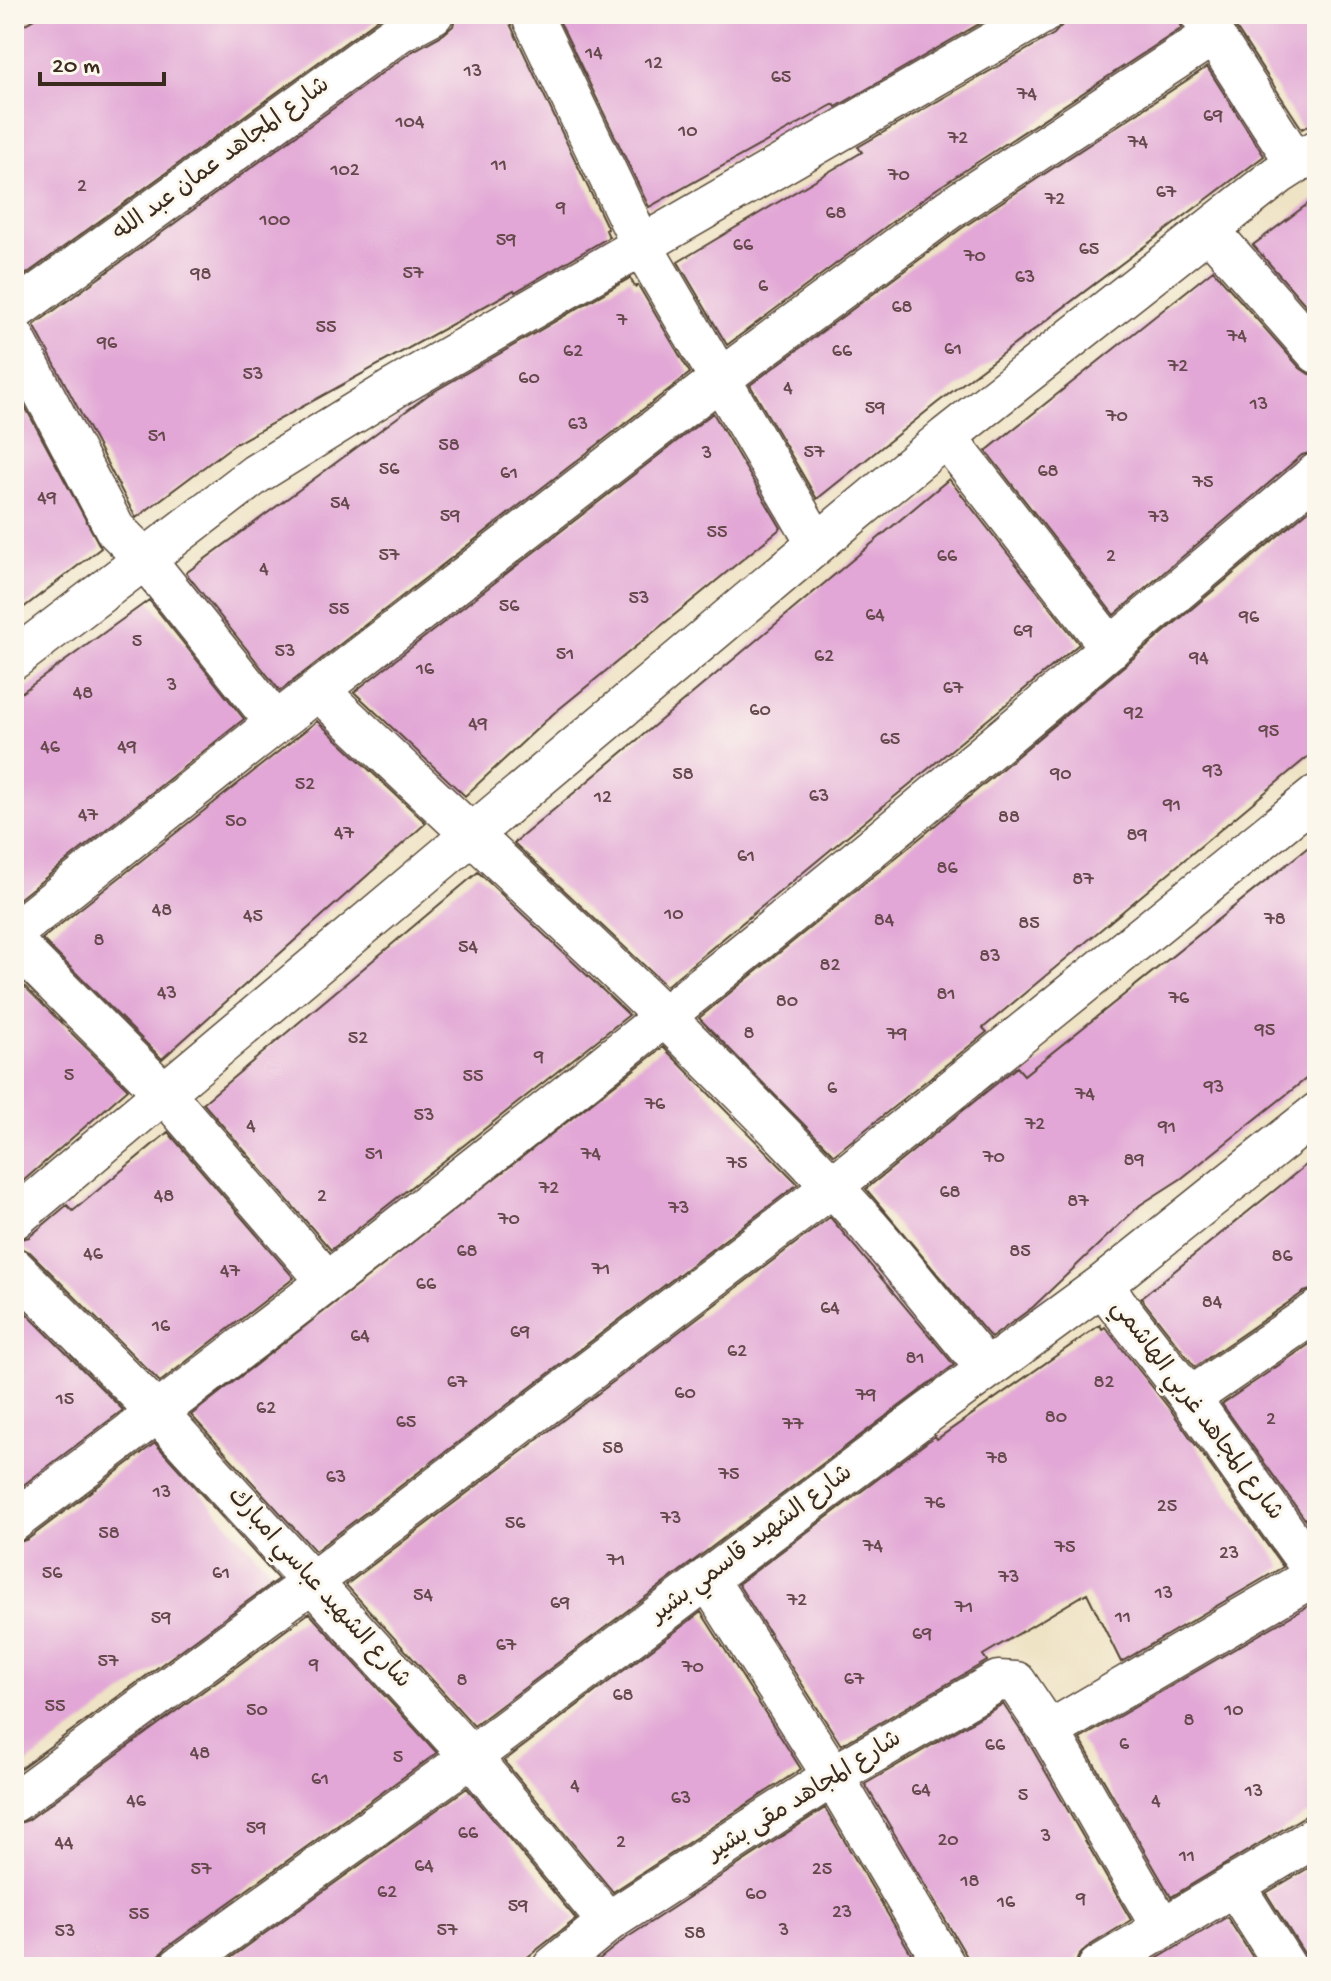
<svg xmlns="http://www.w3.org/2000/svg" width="1331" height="1981" viewBox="0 0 1331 1981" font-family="'Gochi Hand','Playpen Sans Arabic',sans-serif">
	<rect width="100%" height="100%" fill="#fbf7ec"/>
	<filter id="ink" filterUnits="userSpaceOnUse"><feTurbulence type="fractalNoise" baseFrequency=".0125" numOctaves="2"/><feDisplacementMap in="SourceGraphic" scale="16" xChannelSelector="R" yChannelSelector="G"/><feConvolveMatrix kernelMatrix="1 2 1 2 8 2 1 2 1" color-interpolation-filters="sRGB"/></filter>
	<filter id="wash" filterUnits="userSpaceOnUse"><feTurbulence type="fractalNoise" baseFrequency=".006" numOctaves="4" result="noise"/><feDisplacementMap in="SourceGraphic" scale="32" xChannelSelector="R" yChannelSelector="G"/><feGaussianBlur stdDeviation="1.8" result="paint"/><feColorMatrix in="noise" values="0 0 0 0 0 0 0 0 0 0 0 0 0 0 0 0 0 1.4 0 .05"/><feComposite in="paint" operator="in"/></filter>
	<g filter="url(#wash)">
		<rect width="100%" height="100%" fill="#efe3c5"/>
		<g id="blocks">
			<path fill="#e2a7d6" d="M43 14H385L14 283V30Z
				M456 14H508L510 24 608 229 606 230 609 237 515 292 514 290 235 444 136 518 34 325 411 52 444 34 453 26Z
				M556 14H996L836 107 834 104 649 207Z
				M1065 14H1177L1182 28 935 190 727 345 678 262 862 152 858 147 1054 34 1062 25Z
				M1227 14H1317V121L1302 129Z
				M1207 67 1264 156 937 403 817 499 750 385 962 228Z
				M1317 197V318L1253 245Z
				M1213 270 1300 368 1309 374 1317 375V451L1302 455 1114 615 986 451Z
				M630 278 635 287 638 285 690 373 280 691 186 573 428 395Z
				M14 386 101 548 14 615Z
				M713 413 781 528 553 714 465 796 354 692Z
				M949 479 1079 644 666 986 514 843Z
				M1317 503V749L983 1028 987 1032 834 1155 699 1018 926 833Z
				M149 600 244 719 14 903V698Z
				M317 721 426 823 162 1059 42 939Z
				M1317 840V1070L1182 1178 1140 1205 1033 1307 991 1338 866 1189 1017 1067 1024 1075Z
				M478 872 629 1015 331 1250 203 1103Z
				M14 976 128 1089 14 1189Z
				M663 1047 798 1184 315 1551 191 1415Z
				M168 1132 294 1278 160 1382 30 1252 14 1246V1241L29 1237 67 1205 73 1211Z
				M1317 1156V1288L1304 1292 1195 1367 1141 1298Z
				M830 1217 954 1365 474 1726 346 1585Z
				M14 1301 123 1410 14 1492Z
				M1100 1325 1102 1329 1105 1327 1172 1412 1283 1567 1121 1662 1087 1593 983 1655 987 1661 841 1745 738 1584 935 1436 937 1439Z
				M1317 1339V1536L1222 1404Z
				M155 1443 278 1579 14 1773V1544L28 1539Z
				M1317 1601V1813L1305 1816 1171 1897 1080 1739Z
				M701 1612 801 1769 613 1892 504 1761Z
				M309 1613 437 1753 166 1948 158 1957 156 1967H14V1825L28 1820Z
				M1003 1704 1029 1743 1131 1920 1086 1948 1078 1957 1075 1967H969L966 1955 865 1784Z
				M467 1788 576 1919 515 1967H218Z
				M825 1808 919 1967H600L597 1961 622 1941Z
				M1317 1863V1967H1309L1305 1955 1266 1893Z
				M1227 1917 1259 1967H1143Z"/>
		</g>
	</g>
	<g filter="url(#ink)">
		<use href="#blocks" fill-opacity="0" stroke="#564637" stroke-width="2"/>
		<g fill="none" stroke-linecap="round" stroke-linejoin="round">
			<g stroke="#564637" stroke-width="43">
				<path id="street" d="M531 14 642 246 817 544
					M1200 14 1296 163
					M1209 230 1317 353
					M14 311 399 32 433 14
					M14 337 115 529 145 559 276 723
					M946 437 1111 648
					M14 659 256 474 393 389 1042 14
					M319 691C490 854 668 1012 830 1184 886 1242 935 1308 987 1369
					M14 932 276 723 720 379 949 209 1213 35
					M14 943 165 1094 327 1281
					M14 1219 817 544 946 437 1278 175 1317 150
					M14 1268 158 1413 471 1757 608 1922
					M1102 1285 1190 1398 1317 1576
					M1190 1398 1317 1311
					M14 1521C233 1356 451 1188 665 1016 885 840 1101 656 1317 473
					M707 1578 833 1776 946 1967
					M14 1802 312 1582 833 1186 1317 795
					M1234 1885 1286 1967
					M1162 1928 1049 1731 1317 1574
					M179 1967 471 1757 929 1412 1102 1285 1317 1113
					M553 1967 608 1922 833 1776 998 1681 1016 1682 1049 1731
					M1098 1967 1317 1836"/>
			</g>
			<use href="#street" stroke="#fff" stroke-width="40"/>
		</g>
	</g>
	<g text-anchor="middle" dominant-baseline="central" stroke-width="6" stroke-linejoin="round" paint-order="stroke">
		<g font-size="20" fill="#65494c">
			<text x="594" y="54">14</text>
			<text x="654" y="64">12</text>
			<text x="473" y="72">13</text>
			<text x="781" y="78">65</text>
			<text x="1027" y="95">74</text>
			<text x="1213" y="117">69</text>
			<text x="410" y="123">104</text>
			<text x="688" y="132">10</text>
			<text x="958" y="139">72</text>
			<text x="1138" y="143">74</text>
			<text x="499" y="166">11</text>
			<text x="345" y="171">102</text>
			<text x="899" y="176">70</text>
			<text x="82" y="187">2</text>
			<text x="1166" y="193">67</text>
			<text x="1055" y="200">72</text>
			<text x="561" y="209">9</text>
			<text x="836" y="214">68</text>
			<text x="275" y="221">100</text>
			<text x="506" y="241">59</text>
			<text x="743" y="246">66</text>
			<text x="1089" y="250">65</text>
			<text x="975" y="257">70</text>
			<text x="413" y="274">57</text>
			<text x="201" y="275">98</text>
			<text x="1025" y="278">63</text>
			<text x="763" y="287">6</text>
			<text x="902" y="308">68</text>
			<text x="622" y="321">7</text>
			<text x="326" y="328">55</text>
			<text x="1237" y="337">74</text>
			<text x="107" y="344">96</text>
			<text x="953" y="350">61</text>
			<text x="573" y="352">62</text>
			<text x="842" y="352">66</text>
			<text x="1178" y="367">72</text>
			<text x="253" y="375">53</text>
			<text x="529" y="379">60</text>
			<text x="788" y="389">4</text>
			<text x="1259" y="405">13</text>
			<text x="875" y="409">59</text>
			<text x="1117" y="417">70</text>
			<text x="578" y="425">63</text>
			<text x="157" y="437">51</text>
			<text x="449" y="446">58</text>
			<text x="814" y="453">57</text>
			<text x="707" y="454">3</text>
			<text x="389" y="470">56</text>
			<text x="1048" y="472">68</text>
			<text x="509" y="474">61</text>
			<text x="1203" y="483">75</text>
			<text x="47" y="499">49</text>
			<text x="340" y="504">54</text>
			<text x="450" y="517">59</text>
			<text x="1159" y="518">73</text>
			<text x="717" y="533">55</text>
			<text x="389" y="556">57</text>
			<text x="947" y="557">66</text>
			<text x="1111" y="557">2</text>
			<text x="264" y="570">4</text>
			<text x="639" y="599">53</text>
			<text x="509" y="607">56</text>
			<text x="339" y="610">55</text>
			<text x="875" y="616">64</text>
			<text x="1249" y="618">96</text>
			<text x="1023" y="632">69</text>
			<text x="137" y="642">5</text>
			<text x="285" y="652">53</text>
			<text x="565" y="655">51</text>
			<text x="824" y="657">62</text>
			<text x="1199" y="659">94</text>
			<text x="425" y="670">16</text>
			<text x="172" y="686">3</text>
			<text x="953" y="689">67</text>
			<text x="83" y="694">48</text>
			<text x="760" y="711">60</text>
			<text x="1134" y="714">92</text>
			<text x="478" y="725">49</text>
			<text x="1269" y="732">95</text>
			<text x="890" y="740">65</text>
			<text x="50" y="748">46</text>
			<text x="127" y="748">49</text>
			<text x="1213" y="772">93</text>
			<text x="683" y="775">58</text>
			<text x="1061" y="775">90</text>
			<text x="305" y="785">52</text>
			<text x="819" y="797">63</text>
			<text x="603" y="798">12</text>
			<text x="1172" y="806">91</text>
			<text x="88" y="816">47</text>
			<text x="1009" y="818">88</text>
			<text x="236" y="822">50</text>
			<text x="344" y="834">47</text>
			<text x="1137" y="836">89</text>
			<text x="746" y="857">61</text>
			<text x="947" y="869">86</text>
			<text x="1083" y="880">87</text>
			<text x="162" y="911">48</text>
			<text x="674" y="915">10</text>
			<text x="253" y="917">45</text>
			<text x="1275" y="920">78</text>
			<text x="884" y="921">84</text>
			<text x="1029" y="924">85</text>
			<text x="99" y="941">8</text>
			<text x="468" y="948">54</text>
			<text x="990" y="957">83</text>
			<text x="830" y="966">82</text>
			<text x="167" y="994">43</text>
			<text x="946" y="995">81</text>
			<text x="1179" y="999">76</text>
			<text x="787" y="1002">80</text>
			<text x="1265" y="1031">95</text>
			<text x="749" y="1034">8</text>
			<text x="897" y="1035">79</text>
			<text x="358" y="1039">52</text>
			<text x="539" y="1058">9</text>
			<text x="69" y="1076">5</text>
			<text x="473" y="1077">55</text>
			<text x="1214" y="1088">93</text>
			<text x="832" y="1089">6</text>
			<text x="1085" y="1095">74</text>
			<text x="655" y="1105">76</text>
			<text x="424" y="1116">53</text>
			<text x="1035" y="1125">72</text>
			<text x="251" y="1127">4</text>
			<text x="1167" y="1128">91</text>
			<text x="374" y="1155">51</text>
			<text x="591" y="1155">74</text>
			<text x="994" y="1158">70</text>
			<text x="1134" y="1161">89</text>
			<text x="737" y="1164">75</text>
			<text x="549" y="1189">72</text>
			<text x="950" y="1193">68</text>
			<text x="164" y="1197">48</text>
			<text x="322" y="1197">2</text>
			<text x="1078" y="1202">87</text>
			<text x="679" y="1209">73</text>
			<text x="509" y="1220">70</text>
			<text x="467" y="1252">68</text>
			<text x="1020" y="1252">85</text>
			<text x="93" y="1255">46</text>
			<text x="1282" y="1257">86</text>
			<text x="601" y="1270">71</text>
			<text x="230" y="1272">47</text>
			<text x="426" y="1285">66</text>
			<text x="1212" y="1303">84</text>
			<text x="830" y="1309">64</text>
			<text x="161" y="1327">16</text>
			<text x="520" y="1333">69</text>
			<text x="360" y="1337">64</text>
			<text x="737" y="1352">62</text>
			<text x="915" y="1359">81</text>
			<text x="457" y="1383">67</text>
			<text x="1104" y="1383">82</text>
			<text x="685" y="1394">60</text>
			<text x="866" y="1396">79</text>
			<text x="65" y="1400">15</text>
			<text x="266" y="1409">62</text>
			<text x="1056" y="1418">80</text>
			<text x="1271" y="1420">2</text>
			<text x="406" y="1423">65</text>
			<text x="793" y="1425">77</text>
			<text x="613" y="1449">58</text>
			<text x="997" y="1459">78</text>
			<text x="729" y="1475">75</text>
			<text x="336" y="1478">63</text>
			<text x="162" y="1493">13</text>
			<text x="935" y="1504">76</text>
			<text x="1167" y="1507">25</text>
			<text x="671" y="1519">73</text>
			<text x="515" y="1524">56</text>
			<text x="109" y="1534">58</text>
			<text x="873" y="1547">74</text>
			<text x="1065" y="1548">75</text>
			<text x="1229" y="1554">23</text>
			<text x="616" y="1561">71</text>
			<text x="52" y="1574">56</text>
			<text x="221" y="1574">61</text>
			<text x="1009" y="1578">73</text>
			<text x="1164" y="1594">13</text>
			<text x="423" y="1596">54</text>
			<text x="797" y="1601">72</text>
			<text x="560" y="1604">69</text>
			<text x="964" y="1608">71</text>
			<text x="1123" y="1618">11</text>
			<text x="161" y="1619">59</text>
			<text x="922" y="1635">69</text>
			<text x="506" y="1646">67</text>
			<text x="108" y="1662">57</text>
			<text x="314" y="1666">9</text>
			<text x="693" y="1668">70</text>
			<text x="854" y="1680">67</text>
			<text x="462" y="1681">8</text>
			<text x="623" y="1696">68</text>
			<text x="55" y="1707">55</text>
			<text x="257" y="1711">50</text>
			<text x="1234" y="1711">10</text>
			<text x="1189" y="1721">8</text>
			<text x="1124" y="1745">6</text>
			<text x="995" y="1746">66</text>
			<text x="200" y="1754">48</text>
			<text x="398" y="1758">5</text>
			<text x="320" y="1780">61</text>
			<text x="575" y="1787">4</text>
			<text x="921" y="1791">64</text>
			<text x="1254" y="1792">13</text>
			<text x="1023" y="1796">5</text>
			<text x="681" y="1799">63</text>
			<text x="136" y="1802">46</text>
			<text x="1156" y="1802">4</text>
			<text x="256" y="1829">59</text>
			<text x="468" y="1834">66</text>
			<text x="1046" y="1837">3</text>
			<text x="948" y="1841">20</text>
			<text x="621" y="1843">2</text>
			<text x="64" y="1844">44</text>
			<text x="1187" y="1857">11</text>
			<text x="424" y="1867">64</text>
			<text x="201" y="1870">57</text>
			<text x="822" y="1870">25</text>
			<text x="970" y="1882">18</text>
			<text x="387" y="1893">62</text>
			<text x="756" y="1895">60</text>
			<text x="1081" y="1900">9</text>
			<text x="1006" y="1903">16</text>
			<text x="518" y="1907">59</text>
			<text x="842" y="1913">23</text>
			<text x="139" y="1915">55</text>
			<text x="447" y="1931">57</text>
			<text x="784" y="1931">3</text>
			<text x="65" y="1932">53</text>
			<text x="695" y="1934">58</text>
		</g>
		<g font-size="24" fill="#3b2a1e" stroke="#fbf7ec">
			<text transform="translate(222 160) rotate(-36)">شارع المجاهد عمان عبد الله</text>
			<text transform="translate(1196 1411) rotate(53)">شارع المجاهد غربي الهاشمي</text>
			<text transform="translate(752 1545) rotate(-37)">شارع الشهيد قاسمي بشير</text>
			<text transform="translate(318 1589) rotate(48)">شارع الشهيد عباسي امبارك</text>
			<text transform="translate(805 1797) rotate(-32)">شارع المجاهد مقى بشير</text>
		</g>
	</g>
	<rect width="1331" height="1981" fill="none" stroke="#fbf7ec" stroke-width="48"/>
	<path d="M40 72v12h124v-12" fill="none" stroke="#3b2a1e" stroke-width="4"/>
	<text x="52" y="72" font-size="24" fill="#3b2a1e" stroke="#fbf7ec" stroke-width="6" paint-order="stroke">20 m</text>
</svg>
